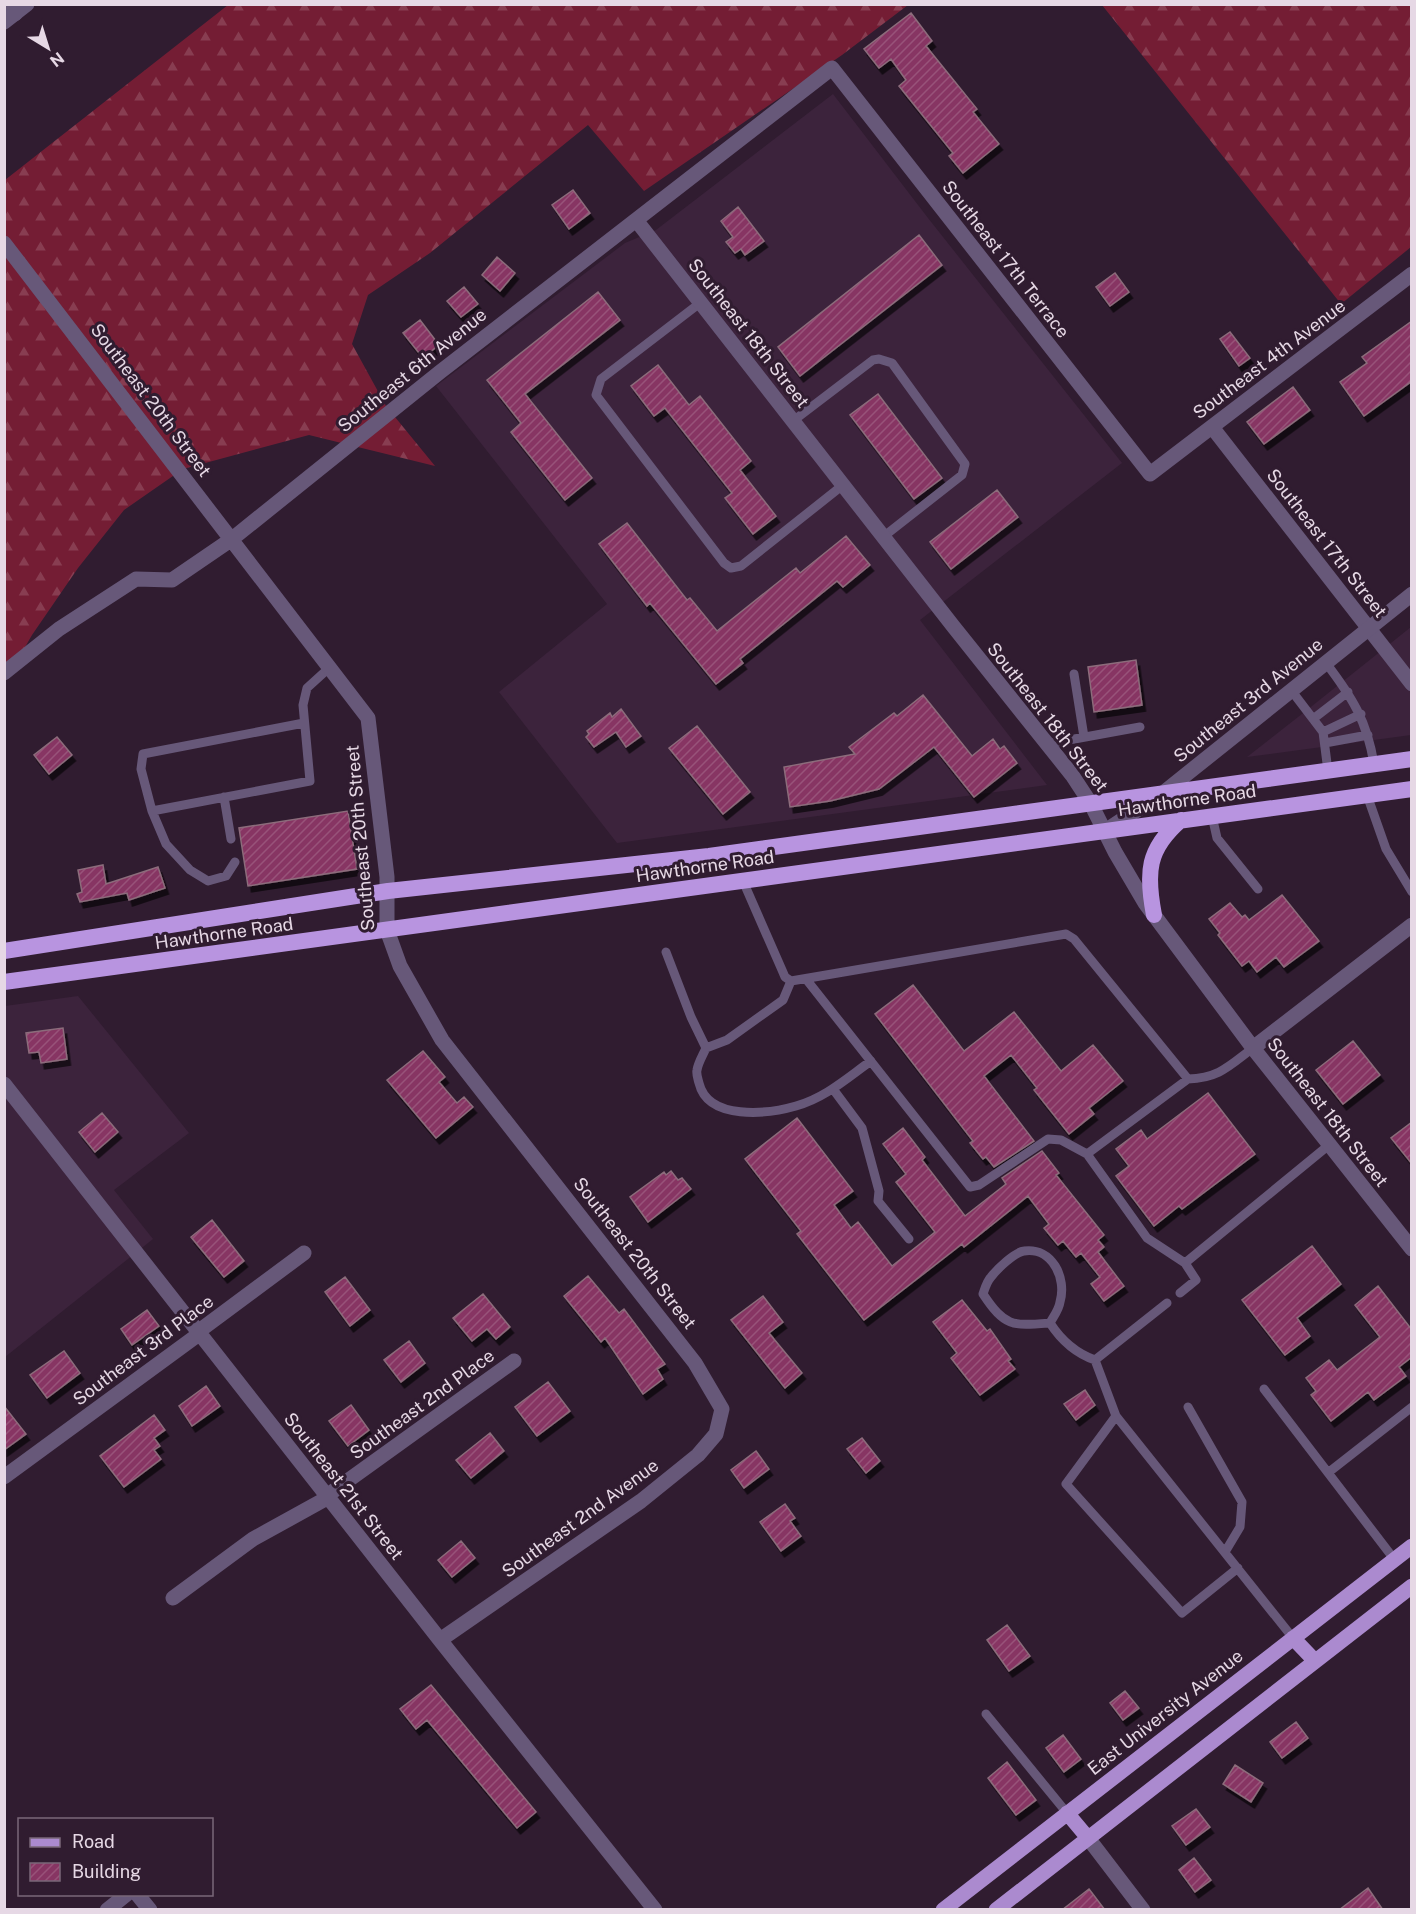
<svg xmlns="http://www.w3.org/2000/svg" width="1416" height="1914" viewBox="0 0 1416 1914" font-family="'Public Sans',sans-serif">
	<defs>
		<pattern id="forest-firs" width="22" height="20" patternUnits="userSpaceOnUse" patternTransform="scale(1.5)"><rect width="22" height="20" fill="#741d34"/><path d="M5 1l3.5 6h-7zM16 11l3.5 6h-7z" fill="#883d51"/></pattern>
		<pattern id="building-hatch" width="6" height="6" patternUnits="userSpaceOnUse" patternTransform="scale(1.5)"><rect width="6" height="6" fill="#873563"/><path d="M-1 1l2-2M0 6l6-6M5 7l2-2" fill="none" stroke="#985279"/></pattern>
		<filter id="shadow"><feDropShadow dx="3.5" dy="6" stdDeviation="0" flood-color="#0009"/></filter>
	</defs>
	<rect width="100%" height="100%" fill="#301c30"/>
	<path fill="#3c233c" d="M833 94 928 218 1122 463 920 620 1047 785 617 843 499 692 607 604 436 386 625 243 656 230Z
		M1411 627V735L1247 757 1307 710Z
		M78 996 189 1133 114 1190 153 1239 5 1357V1006Z"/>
	<path fill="url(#forest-firs)" d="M228 5H908L842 55 644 191 588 125 430 253 368 295 352 344 386 406 435 466 309 435 183 469 124 510 78 568 32 635 5 682V180Z
		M1102 5H1411V247L1341 304Z"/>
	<path fill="url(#building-hatch)" stroke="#8c6c7b" stroke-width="1.5" filter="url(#shadow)" d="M911 13 932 41 926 46 977 109 973 112 999 144 963 173 949 156 953 153 899 86 906 80 891 59 879 68 864 49Z
		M573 190 590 213 569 229 552 205Z
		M738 207 764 241 745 255 741 249 735 253 726 242 733 237 721 221Z
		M919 235 942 265 800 376 778 347Z
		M497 257 515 273 500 291 482 275Z
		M1115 273 1129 292 1110 306 1096 287Z
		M464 287 478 304 461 317 447 301Z
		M598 292 620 320 525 394 592 478 565 500 511 432 521 423 487 380Z
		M420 320 439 345 423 358 403 333Z
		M1412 321V381L1364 416 1340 382 1367 363 1362 357Z
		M1230 332 1250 358 1239 366 1220 339Z
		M658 365 689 405 700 396 751 461 740 470 776 516 753 534 725 498 732 493 665 408 654 416 631 386Z
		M1293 387 1310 410 1264 444 1247 422Z
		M878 394 942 478 914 499 850 415Z
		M997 490 1018 517 951 569 930 542Z
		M627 523 687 600 690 598 717 631 796 568 800 573 846 536 870 565 843 587 837 581 740 659 743 663 716 684 650 603 647 606 599 544Z
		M1136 660 1142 705 1094 712 1088 667Z
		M923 695 972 756 993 739 1000 749 1004 746 1017 763 974 797 934 747 879 789 830 801 790 807 784 767 855 754 849 747 894 713 897 716Z
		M621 709 641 736 626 747 616 732 594 747 586 737 589 734 587 731 610 713 612 717Z
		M697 726 750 792 723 814 669 748Z
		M57 737 72 755 49 774 34 755Z
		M348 811 357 869 248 886 239 828Z
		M103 865 106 884 158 867 165 888 129 900 127 893 80 902 77 894 82 892 78 870Z
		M1282 895 1319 941 1284 967 1276 957 1257 972 1249 961 1242 966 1218 935 1220 933 1209 919 1230 903 1242 917 1245 915 1249 920Z
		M913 985 964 1051 1014 1012 1061 1071 1093 1045 1123 1081 1089 1108 1094 1114 1069 1134 1034 1090 1037 1088 1011 1055 984 1076 1034 1141 994 1167 986 1157 983 1159 970 1143 973 1141 875 1014Z
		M63 1028 67 1059 41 1063 39 1052 29 1053 26 1033Z
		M1353 1041 1380 1075 1343 1104 1316 1070Z
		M423 1051 445 1077 439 1082 457 1103 464 1097 473 1107 436 1138 387 1080Z
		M1208 1093 1255 1154 1182 1209 1179 1206 1154 1226 1116 1176 1129 1166 1116 1149 1141 1130 1147 1139Z
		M102 1113 118 1132 95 1152 79 1132Z
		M797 1118 853 1191 834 1205 851 1228 858 1222 892 1266 935 1232 896 1182 906 1174 883 1144 903 1128 925 1157 922 1160 965 1216 1006 1184 1002 1178 1042 1151 1059 1173 1056 1175 1104 1235 1098 1240 1104 1247 1098 1252 1124 1286 1104 1301 1091 1284 1100 1277 1081 1253 1076 1257 1063 1241 1058 1245 1044 1228 1049 1224 1028 1196 964 1247 962 1244 864 1320 797 1234 801 1231 745 1159Z
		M1412 1122V1164L1391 1138Z
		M671 1171 678 1180 682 1178 691 1189 648 1222 630 1197 664 1172 666 1175Z
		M212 1220 244 1261 224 1277 191 1237Z
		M1312 1246 1341 1284 1297 1318 1310 1336 1285 1355 1242 1300Z
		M588 1276 619 1313 624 1309 665 1364 657 1369 663 1379 643 1394 605 1338 601 1342 564 1296Z
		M345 1277 370 1310 350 1326 325 1292Z
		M1378 1286 1412 1330V1357L1399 1367 1406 1376 1374 1400 1368 1392 1331 1421 1311 1395 1316 1391 1306 1378 1329 1360 1337 1370 1380 1337 1355 1305Z
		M483 1294 510 1327 496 1339 487 1329 472 1341 453 1318Z
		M763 1296 783 1322 769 1333 802 1373 785 1388 731 1320Z
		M962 1300 987 1331 990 1329 1011 1359 1008 1361 1015 1369 980 1395 951 1358 957 1353 933 1322Z
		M147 1310 159 1326 132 1345 121 1329Z
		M409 1341 425 1363 401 1382 384 1360Z
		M64 1351 80 1373 47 1398 30 1375Z
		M548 1382 570 1411 537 1436 515 1407Z
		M206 1386 220 1406 192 1426 179 1406Z
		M1085 1390 1095 1405 1076 1420 1064 1404Z
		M351 1405 369 1430 348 1446 329 1421Z
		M4 1406 26 1434 4 1450Z
		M154 1415 165 1430 154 1438 160 1446 154 1450 161 1459 124 1487 100 1456Z
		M490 1433 504 1451 471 1478 456 1460Z
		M862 1438 880 1461 866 1473 847 1449Z
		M756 1451 769 1469 744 1488 731 1470Z
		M785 1504 795 1518 790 1521 801 1536 781 1551 760 1522Z
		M461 1541 475 1558 452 1577 438 1560Z
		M1007 1625 1030 1656 1009 1671 987 1640Z
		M431 1685 536 1812 517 1828 427 1720 416 1729 400 1709Z
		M1125 1691 1139 1708 1123 1720 1110 1703Z
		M1296 1722 1308 1738 1282 1758 1270 1742Z
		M1063 1735 1081 1759 1064 1772 1046 1748Z
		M1007 1762 1036 1800 1016 1815 988 1778Z
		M1235 1765 1263 1783 1251 1802 1223 1784Z
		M1196 1809 1210 1827 1186 1845 1172 1826Z
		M1194 1858 1211 1880 1195 1892 1179 1870Z
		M1368 1888 1383 1910H1339Z
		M1089 1889 1105 1910H1062Z"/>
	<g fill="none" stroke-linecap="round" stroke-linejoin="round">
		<path stroke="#675879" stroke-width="9" d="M700 303 601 379 596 395 724 563 731 568 741 566 843 485
			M793 421 873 360 879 359 892 363 965 464 962 475 883 537
			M1326 663C1352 697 1367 721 1374 764
			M1074 674 1084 737
			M1291 690 1323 732 1328 771
			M1313 719 1348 692
			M1323 732 1361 714
			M1325 743 1368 735
			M1047 744 1140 727
			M1367 795 1386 849 1412 892
			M224 797 231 839
			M152 811 310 781 303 705 307 688 329 668
			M1212 816 1217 838 1258 889
			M235 862 226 876 208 881 190 870 166 844 152 811 141 769 143 754 304 723
			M743 881 782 970 785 977 791 981 1066 934 1074 939 1188 1079C1219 1078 1229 1066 1253 1048
			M666 952 691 1017 706 1048C703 1055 698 1063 697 1070 696 1074 698 1079 699 1083 708 1121 768 1114 796 1106 825 1098 847 1078 871 1061
			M806 979 970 1187 979 1185 1048 1139 1061 1140 1087 1154
			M706 1048 727 1040 783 1000 791 981
			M833 1089 862 1128 879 1191 878 1201 909 1239
			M1185 1263 1329 1145
			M1180 1293 1196 1280 1185 1263 1147 1238 1087 1154 1188 1079
			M1167 1303 1095 1360 1116 1416 1293 1638
			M1050 1323C1012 1326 1005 1327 983 1294 985 1288 987 1281 991 1277 997 1269 1015 1252 1024 1251 1052 1247 1067 1278 1060 1302 1059 1310 1053 1317 1050 1323 1061 1340 1075 1353 1095 1360
			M1264 1389 1394 1559
			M1188 1407 1242 1502 1240 1527 1225 1552
			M1116 1416 1066 1484 1182 1613 1238 1568
			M1329 1472 1412 1407
			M986 1714 1067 1813"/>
		<path stroke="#675879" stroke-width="15" d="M7 4 15 14
			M636 220 953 626 1072 775 1091 804 1115 852 1145 903 1253 1048 1412 1249
			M4 243 368 718 387 877V930L400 966 442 1040 695 1363 722 1409 716 1434 698 1455 641 1501 440 1640
			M1212 427 1412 684
			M4 673 59 629 136 579 172 580 232 539 440 372 832 68 1150 474 1412 274
			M1253 1048 1412 925
			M4 1084 440 1640 655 1910
			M4 1477 195 1337 199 1331 304 1253
			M173 1598 253 1539 329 1497 332 1492 514 1361
			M1088 1838 1143 1910
			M137 1894 150 1910
			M107 1910 127 1894"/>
		<path stroke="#675879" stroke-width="15" d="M4 22 27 4
			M1105 831 1163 793 1412 594"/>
		<path stroke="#ab8acf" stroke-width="15" d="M1293 1638 1315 1661
			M1067 1813 1088 1838
			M943 1910 1412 1546
			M996 1910 1412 1586"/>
		<path stroke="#b894e0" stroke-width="16" d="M1154 915C1146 873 1147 849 1181 820
			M4 951 388 891 709 856 1412 759
			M4 982 1412 789"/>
	</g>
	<g text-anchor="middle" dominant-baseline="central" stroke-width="6" stroke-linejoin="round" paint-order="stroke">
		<g font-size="18" fill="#e6d8e5" stroke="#301c30">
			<text transform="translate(1006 259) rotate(52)">Southeast 17th Terrace</text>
			<text transform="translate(749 333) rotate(52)">Southeast 18th Street</text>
			<text transform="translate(1269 359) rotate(-37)">Southeast 4th Avenue</text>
			<text transform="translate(412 370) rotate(-39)">Southeast 6th Avenue</text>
			<text transform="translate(151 400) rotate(53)">Southeast 20th Street</text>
			<text transform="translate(1327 543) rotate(52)">Southeast 17th Street</text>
			<text transform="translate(1248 700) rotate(-39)">Southeast 3rd Avenue</text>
			<text transform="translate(1048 717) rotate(52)">Southeast 18th Street</text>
			<text transform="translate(1187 800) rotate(-8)">Hawthorne Road</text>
			<text transform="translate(360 838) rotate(-95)">Southeast 20th Street</text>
			<text transform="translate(705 866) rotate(-8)">Hawthorne Road</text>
			<text transform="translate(224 933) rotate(-8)">Hawthorne Road</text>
			<text transform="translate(1328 1112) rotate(52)">Southeast 18th Street</text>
			<text transform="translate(635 1253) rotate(52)">Southeast 20th Street</text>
			<text transform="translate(143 1350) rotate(-37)">Southeast 3rd Place</text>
			<text transform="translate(422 1404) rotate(-36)">Southeast 2nd Place</text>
			<text transform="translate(344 1486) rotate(52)">Southeast 21st Street</text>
			<text transform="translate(580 1518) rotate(-36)">Southeast 2nd Avenue</text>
			<text transform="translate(1165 1712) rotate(-38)">East University Avenue</text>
		</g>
	</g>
	<rect width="1416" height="1914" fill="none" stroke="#e6d8e5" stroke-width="12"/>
	<rect x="18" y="1818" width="195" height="78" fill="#301c30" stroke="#796778" stroke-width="1.5"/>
	<rect x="30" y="1838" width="30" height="9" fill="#ab8acf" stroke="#796778" stroke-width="1.5"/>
	<text x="72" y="1848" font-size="18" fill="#e6d8e5">Road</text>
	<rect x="30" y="1863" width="30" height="18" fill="url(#building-hatch)" stroke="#796778" stroke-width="1.5"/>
	<text x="72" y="1878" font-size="18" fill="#e6d8e5">Building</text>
	<g transform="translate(48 48) rotate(142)" stroke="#301c30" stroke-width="4.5" paint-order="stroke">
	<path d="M0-4.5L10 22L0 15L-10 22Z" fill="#e6d8e5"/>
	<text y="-9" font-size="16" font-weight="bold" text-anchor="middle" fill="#e6d8e5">N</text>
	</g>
</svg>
